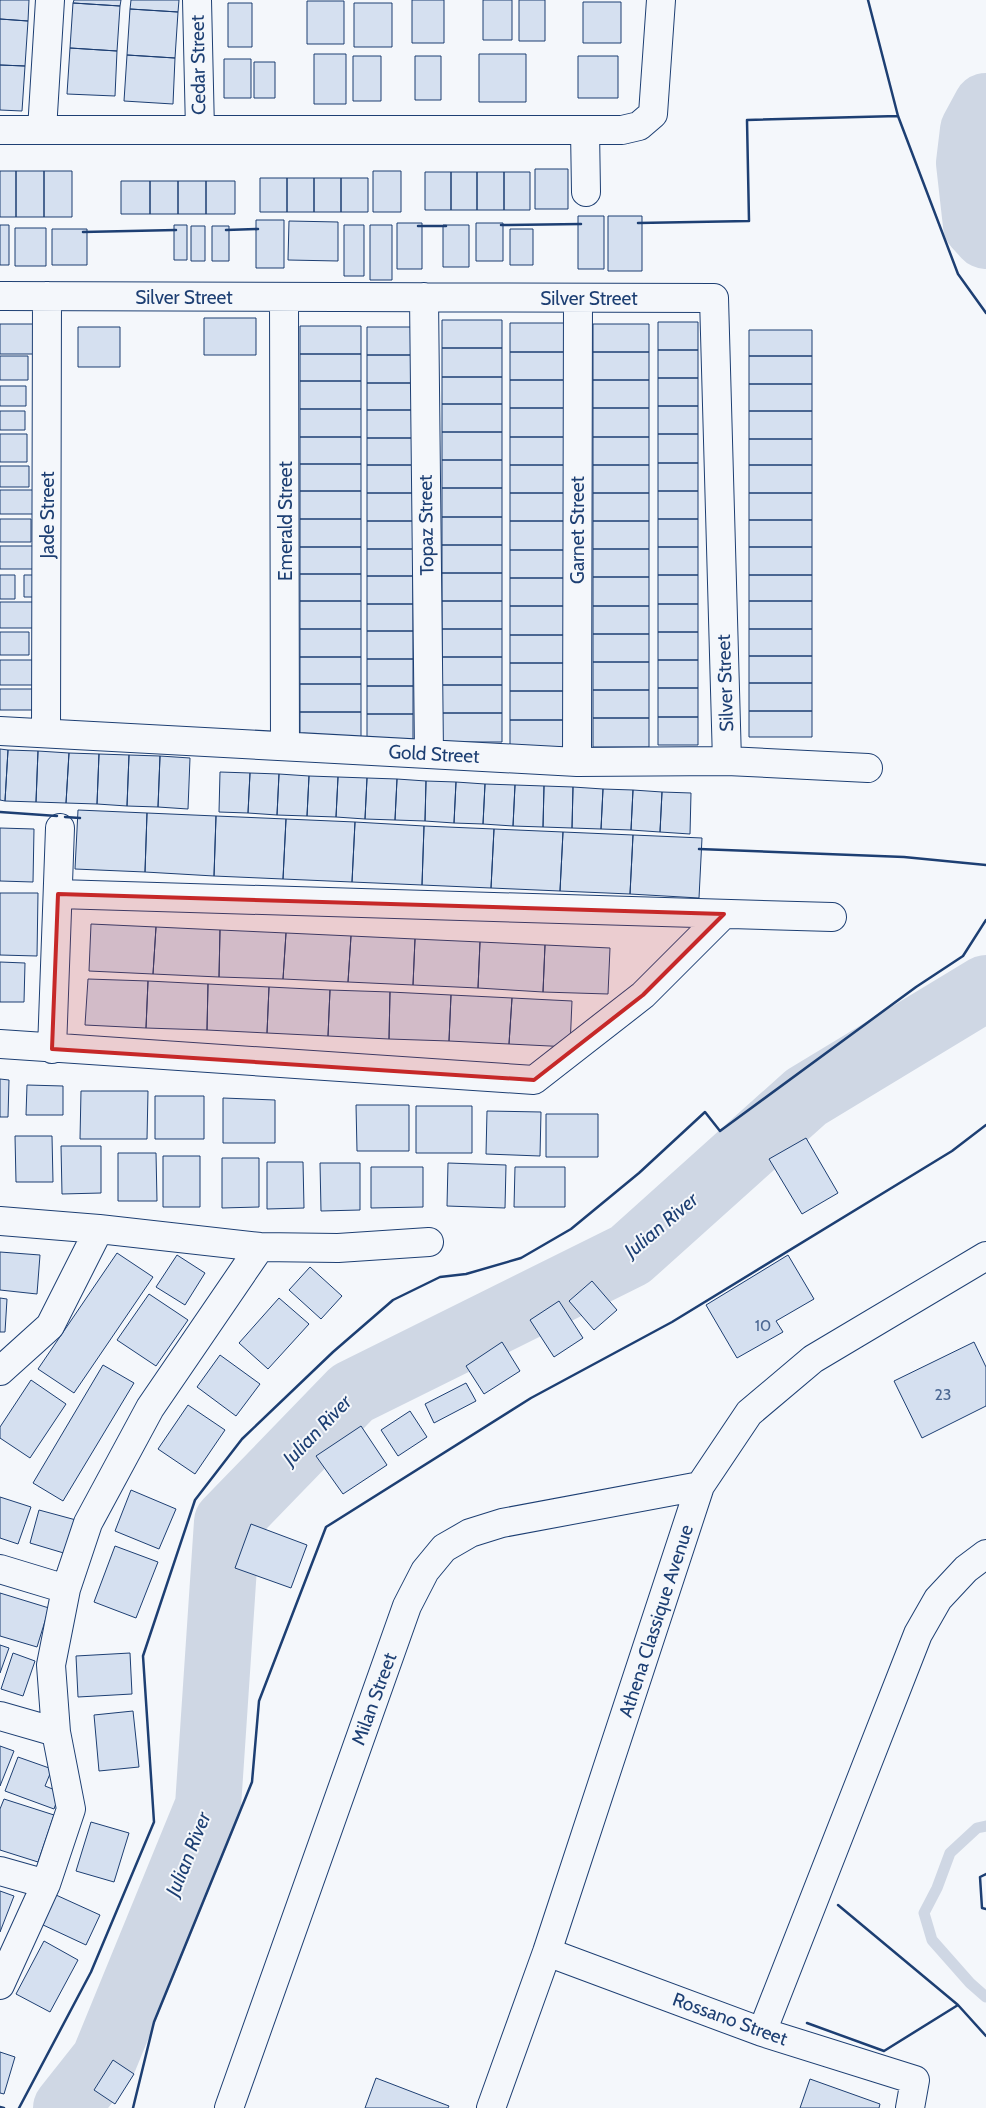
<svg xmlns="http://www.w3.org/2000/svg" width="986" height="2108" viewBox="0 0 986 2108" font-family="Cabin,sans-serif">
	<rect width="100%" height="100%" fill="#f4f7fb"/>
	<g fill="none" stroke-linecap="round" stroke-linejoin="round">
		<path stroke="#cfd7e4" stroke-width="11" d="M986 1826 977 1828 950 1853 937 1888 924 1913 932 1940 970 1983 986 1997"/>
		<path stroke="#cfd7e4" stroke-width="66" d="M986 106 973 130 969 163 976 225 986 236
			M66 2108 104 2060 208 1806 227 1522 352 1393 630 1255 806 1097 986 988"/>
	</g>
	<path fill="#d5e0f0" stroke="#1d3f73" d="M0 0H29L28 21 0 19Z
		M74 0H121L120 6 73 3Z
		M131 0H179L178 12 130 9Z
		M412 0H444V43H412Z
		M483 0H512V40H483Z
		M519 0H545V41H519Z
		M307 1H344V44H307Z
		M583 2H621V43H583Z
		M73 3 120 6 117 51 70 48Z
		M228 3H252V47H228Z
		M354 3H392V47H354Z
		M130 9 178 12 175 58 127 55Z
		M0 19 28 21 25 66 0 65Z
		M70 48 117 51 115 96 67 94Z
		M314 54H346V104H314Z
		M479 54H526V102H479Z
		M127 55 175 58 173 104 124 101Z
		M353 56H381V101H353Z
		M415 56H441V100H415Z
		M578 56H618V98H578Z
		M224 59H251V98H224Z
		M254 62H275V98H254Z
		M0 65 25 66 22 111 0 110Z
		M535 169H568V209H535Z
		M0 171H16V217H0Z
		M16 171H44V217H16Z
		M44 171H72V217H44Z
		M373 171H401V212H373Z
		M425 172H451V210H425Z
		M451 172H477V210H451Z
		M477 172H504V210H477Z
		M504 172H530V210H504Z
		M260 178H287V212H260Z
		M287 178H314V212H287Z
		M314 178H341V212H314Z
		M341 178H368V212H341Z
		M121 181H150V214H121Z
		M150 181H178V214H150Z
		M178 181H206V214H178Z
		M206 181H235V214H206Z
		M578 216H604V269H578Z
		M608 216H642V271H608Z
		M256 220H284V268H256Z
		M289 221 338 222V261L288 260Z
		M397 223H422V269H397Z
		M476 223H503V261H476Z
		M0 225H9V265H0Z
		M174 225H187V260H174Z
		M344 225H364V276H344Z
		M370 225H392V280H370Z
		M443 225H469V267H443Z
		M191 226H205V261H191Z
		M212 226H229V261H212Z
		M15 228H46V266H15Z
		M52 229H87V265H52Z
		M510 229H533V265H510Z
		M204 318H256V355H204Z
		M442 320H502V348H442Z
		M658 322H698V350H658Z
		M510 323H565V352H510Z
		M0 324H34V354H0Z
		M593 324H649V352H593Z
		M300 326H361V354H300Z
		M78 327H120V367H78Z
		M367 327H413V355H367Z
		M749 330H812V356H749Z
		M442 348H502V377H442Z
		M658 350H698V378H658Z
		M510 352H565V380H510Z
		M593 352H649V380H593Z
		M300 354H361V381H300Z
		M367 355H413V383H367Z
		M0 356H28V380H0Z
		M749 356H812V384H749Z
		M442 377H502V404H442Z
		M658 378H698V406H658Z
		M510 380H565V408H510Z
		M593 380H649V408H593Z
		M300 381H361V409H300Z
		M367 383H413V410H367Z
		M749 384H812V411H749Z
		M0 386H26V406H0Z
		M442 404H502V432H442Z
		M658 406H698V434H658Z
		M510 408H565V437H510Z
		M593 408H649V437H593Z
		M300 409H361V437H300Z
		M367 410H413V438H367Z
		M0 411H25V430H0Z
		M749 411H812V439H749Z
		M442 432H502V460H442Z
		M0 434H27V462H0Z
		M658 434H698V463H658Z
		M300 437H361V464H300Z
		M510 437H565V465H510Z
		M593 437H649V465H593Z
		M367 438H413V465H367Z
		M749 439H812V465H749Z
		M442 460H502V488H442Z
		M658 463H698V491H658Z
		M300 464H361V491H300Z
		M367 465H413V493H367Z
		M510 465H565V493H510Z
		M593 465H649V493H593Z
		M749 465H812V493H749Z
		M0 466H29V487H0Z
		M442 488H502V517H442Z
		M0 490H33V514H0Z
		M300 491H361V519H300Z
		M658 491H698V519H658Z
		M367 493H413V521H367Z
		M510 493H565V521H510Z
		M593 493H649V521H593Z
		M749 493H812V520H749Z
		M442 517H502V545H442Z
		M0 519H31V542H0Z
		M300 519H361V547H300Z
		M658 519H698V547H658Z
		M749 520H812V547H749Z
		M367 521H413V549H367Z
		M510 521H565V550H510Z
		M593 521H649V549H593Z
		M442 545H502V573H442Z
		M0 546H35V569H0Z
		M300 547H361V574H300Z
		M658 547H698V575H658Z
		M749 547H812V575H749Z
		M367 549H413V576H367Z
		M593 549H649V577H593Z
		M510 550H565V578H510Z
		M442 573H502V601H442Z
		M300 574H361V601H300Z
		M0 575H15V599H0Z
		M24 575H43V597H24Z
		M658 575H698V604H658Z
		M749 575H812V601H749Z
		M367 576H413V604H367Z
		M593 577H649V606H593Z
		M510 578H565V606H510Z
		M300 601H361V629H300Z
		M442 601H502V629H442Z
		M749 601H812V629H749Z
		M0 602H34V628H0Z
		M367 604H413V631H367Z
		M658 604H698V632H658Z
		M510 606H565V635H510Z
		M593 606H649V634H593Z
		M300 629H361V657H300Z
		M442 629H502V657H442Z
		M749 629H812V656H749Z
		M367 631H413V659H367Z
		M0 632H29V655H0Z
		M658 632H698V660H658Z
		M593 634H649V662H593Z
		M510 635H565V663H510Z
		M749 656H812V683H749Z
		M300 657H361V684H300Z
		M442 657H502V685H442Z
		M367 659H413V686H367Z
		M0 660H34V685H0Z
		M658 660H698V688H658Z
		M593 662H649V690H593Z
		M510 663H565V691H510Z
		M749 683H812V711H749Z
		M300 684H361V712H300Z
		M442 685H502V713H442Z
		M367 686H413V714H367Z
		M658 688H698V717H658Z
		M0 689H36V710H0Z
		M593 690H649V718H593Z
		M510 691H565V720H510Z
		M749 711H812V737H749Z
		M300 712H361V739H300Z
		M442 713H502V742H442Z
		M367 714H413V742H367Z
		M658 717H698V745H658Z
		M593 718H649V747H593Z
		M510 720H565V748H510Z
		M0 749 8 750 5 801 0 800Z
		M8 750 38 751 36 802 5 801Z
		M38 751 69 753 66 803 36 802Z
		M69 753 99 754 97 804 66 803Z
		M99 754 129 755 127 806 97 804Z
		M129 755 160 756 158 807 127 806Z
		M160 756 190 758 188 809 158 807Z
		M220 772 250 773 248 813 219 812Z
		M250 773 279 774 277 815 248 813Z
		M279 774 309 776 307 816 277 815Z
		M309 776 338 777 336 817 307 816Z
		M338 777 367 778 365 819 336 817Z
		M367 778 397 779 395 820 365 819Z
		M397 779 426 781 425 821 395 820Z
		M426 781 456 782 454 823 425 821Z
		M456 782 485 784 483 824 454 823Z
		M485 784 515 785 513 826 483 824Z
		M515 785 544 786 543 827 513 826Z
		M544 786 573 787 572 828 543 827Z
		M573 787 603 789 601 829 572 828Z
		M603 789 633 790 631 830 601 829Z
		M633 790 662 792 660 832 631 830Z
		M662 792 691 793 690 834 660 832Z
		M78 810 147 813 145 872 75 869Z
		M147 813 216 816 214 876 145 872Z
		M216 816 286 819 283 879 214 876Z
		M286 819 355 822 352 882 283 879Z
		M355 822 424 826 422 885 352 882Z
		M424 826 494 829 491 888 422 885Z
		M0 828 34 829 33 882 0 881Z
		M494 829 563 832 560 891 491 888Z
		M563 832 633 835 630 894 560 891Z
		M633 835 702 838 699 898 630 894Z
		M0 893H38L37 956 0 955Z
		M91 924 156 927 153 974 89 971Z
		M156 927 220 930 219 977 153 974Z
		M220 930 286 933 283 979 219 977Z
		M286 933 351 936 348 982 283 979Z
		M351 936 415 939 413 985 348 982Z
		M415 939 480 942 478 988 413 985Z
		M480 942 545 945 543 992 478 988Z
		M545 945 610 948 608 994 543 992Z
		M0 962 25 963 24 1002H0Z
		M88 979 148 981 146 1028 85 1025Z
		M148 981 208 984 207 1030 146 1028Z
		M208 984 269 987 267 1033 207 1030Z
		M269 987 330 990 328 1036 267 1033Z
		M330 990 390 992 389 1039 328 1036Z
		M390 992 451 995 449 1041 389 1039Z
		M451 995 512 998 509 1044 449 1041Z
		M512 998 572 1001 570 1047 509 1044Z
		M0 1079 9 1080 8 1117H0Z
		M27 1085 63 1086V1115H26Z
		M81 1091H148L147 1139H80Z
		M155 1096H204V1139H155Z
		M223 1098 275 1100V1143H223Z
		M356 1105H409V1151H357Z
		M416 1106H472V1153H416Z
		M487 1111 541 1112 540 1156 486 1154Z
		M546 1114H598V1157H546Z
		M15 1136H52L53 1182H16Z
		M806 1138 838 1193 802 1214 769 1159Z
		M61 1146H101V1193L62 1194Z
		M118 1153H156L157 1201H118Z
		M163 1156H200V1207H163Z
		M222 1158H259V1207L222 1208Z
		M267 1162H303L304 1208 267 1209Z
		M320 1163H360V1210L321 1211Z
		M448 1163 506 1165 505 1208 447 1206Z
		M371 1167H423V1207L371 1208Z
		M515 1167H565V1207H514Z
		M0 1252 40 1255 37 1294 0 1290Z
		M117 1253 153 1277 74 1393 38 1369Z
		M177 1255 205 1273 185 1305 156 1287Z
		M788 1255 814 1299 776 1321 783 1332 737 1358 706 1305Z
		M310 1267 342 1296 321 1319 289 1290Z
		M592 1281 617 1310 594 1330 569 1301Z
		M149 1294 188 1320 156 1366 117 1340Z
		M0 1298 7 1299 5 1332H0Z
		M279 1298 309 1324 268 1369 239 1343Z
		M559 1301 583 1338 554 1357 530 1320Z
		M502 1342 520 1371 484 1394 466 1366Z
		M974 1342 986 1367V1406L922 1438 894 1381Z
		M220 1355 260 1384 236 1416 197 1387Z
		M103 1365 134 1383 63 1501 33 1483Z
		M31 1380 66 1404 30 1458 0 1438V1427Z
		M466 1383 476 1401 434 1423 425 1404Z
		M188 1405 225 1430 195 1474 158 1449Z
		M410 1411 427 1437 398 1456 381 1430Z
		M361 1426 387 1465 343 1494 316 1456Z
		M131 1490 176 1509 159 1549 115 1531Z
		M0 1497 31 1507 18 1544 0 1538Z
		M39 1510 76 1520 67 1554 30 1543Z
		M251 1524 307 1545 291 1588 235 1568Z
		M115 1546 158 1562 136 1618 94 1602Z
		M0 1593 49 1608 37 1647 0 1636Z
		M0 1645 9 1648 0 1673Z
		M13 1653 35 1661 23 1696 1 1689Z
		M130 1653 132 1694 78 1697 76 1656Z
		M133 1711 139 1767 99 1771 94 1715Z
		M0 1746 14 1751 0 1786Z
		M18 1757 52 1769 45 1786 60 1792 54 1809 5 1791Z
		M4 1799 54 1815 38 1862 0 1850V1809Z
		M91 1822 129 1833 114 1882 76 1871Z
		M0 1891 14 1896 0 1932Z
		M56 1895 100 1915 86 1945 41 1924Z
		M44 1941 78 1960 50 2012 16 1994Z
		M0 2052 15 2057 4 2094 0 2093Z
		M113 2060 134 2074 115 2104 94 2090Z
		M376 2078 449 2106 448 2108H365Z
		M810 2079 880 2104 879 2108H800Z"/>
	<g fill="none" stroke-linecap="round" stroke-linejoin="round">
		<g stroke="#1d3f73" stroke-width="30">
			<path id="minor" d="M197 0 200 130
				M0 130H622L639 126 653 114 661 0
				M42 130 50 0
				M585 130 586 192
				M0 296 714 298 727 761
				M284 297 285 746
				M424 297 429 754
				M0 731 577 762 727 761 868 768
				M46 733 47 296
				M577 762 578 298
				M58 894 832 917
				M0 1044 534 1080 643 995 724 914
				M52 1049 60 828
				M0 1221 99 1229 260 1247 338 1248 429 1242
				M0 1371 50 1326 99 1229
				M0 1569 66 1589
				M0 1716 56 1732
				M0 1871 46 1884
				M547 1952 762 2032 915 2080 910 2108
				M0 1985 46 1884 71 1809 56 1732 51 1665 66 1589 88 1523 150 1408 260 1247
				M762 2032 918 1634 938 1599 966 1569 986 1554
				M229 2108 407 1606 425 1571 444 1548 470 1533 502 1523 700 1486
				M491 2108 547 1952 700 1486 749 1413 813 1359 986 1256"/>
		</g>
		<use href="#minor" stroke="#f4f7fb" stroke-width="28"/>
		<path stroke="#1d3f73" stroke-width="2.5" d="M868 0 898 116 958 274 986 313
			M638 223 749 221 747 120 898 116
			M501 225 581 224
			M418 226H446
			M226 230 258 229
			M83 232 176 230
			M0 812 57 816
			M65 817 80 818
			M699 849 904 857 986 865
			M986 1874 980 1877 982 1908 986 1909
			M838 1905 958 2005 986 2036
			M807 2023 884 2051 958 2005
			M0 2107 4 2108
			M19 2108 91 1972 154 1822 143 1656 195 1500 242 1439 333 1352 393 1300 440 1277 466 1274 521 1258 571 1229 639 1173 705 1112 720 1131 916 987 963 956 986 920
			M133 2108 154 2022 252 1782 259 1701 326 1527 531 1398 672 1322 952 1151 986 1125"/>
	</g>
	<path fill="#c62828" fill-opacity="0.2" stroke="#c62828" stroke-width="4" stroke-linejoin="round" d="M58 894 724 914 643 995 534 1080 52 1049Z"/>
	<g text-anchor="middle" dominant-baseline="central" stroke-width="4" stroke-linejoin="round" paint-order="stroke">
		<g font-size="16" fill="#4b6792">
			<text x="763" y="1325">10</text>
			<text x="943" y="1394">23</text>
		</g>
		<g font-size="19" fill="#1d3f73" stroke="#f4f7fb">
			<text transform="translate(198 65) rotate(-91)">Cedar Street</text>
			<text x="184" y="297">Silver Street</text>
			<text x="589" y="298">Silver Street</text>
			<text transform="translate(47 515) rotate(-90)">Jade Street</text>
			<text transform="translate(285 521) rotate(-90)">Emerald Street</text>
			<text transform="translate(426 525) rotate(-91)">Topaz Street</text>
			<text transform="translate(577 530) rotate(-90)">Garnet Street</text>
			<text transform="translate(725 683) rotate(-92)">Silver Street</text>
			<text transform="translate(434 754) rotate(3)">Gold Street</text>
			<text transform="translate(656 1621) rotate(-72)">Athena Classique Avenue</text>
			<text transform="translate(374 1699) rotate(-70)">Milan Street</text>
			<text transform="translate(730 2019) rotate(20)">Rossano Street</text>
		</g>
		<g font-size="20" font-style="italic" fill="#1d3f73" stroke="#f4f7fb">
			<text transform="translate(661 1225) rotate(-40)">Julian River</text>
			<text transform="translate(317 1430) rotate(-46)">Julian River</text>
			<text transform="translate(188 1854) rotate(-68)">Julian River</text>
		</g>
	</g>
</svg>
